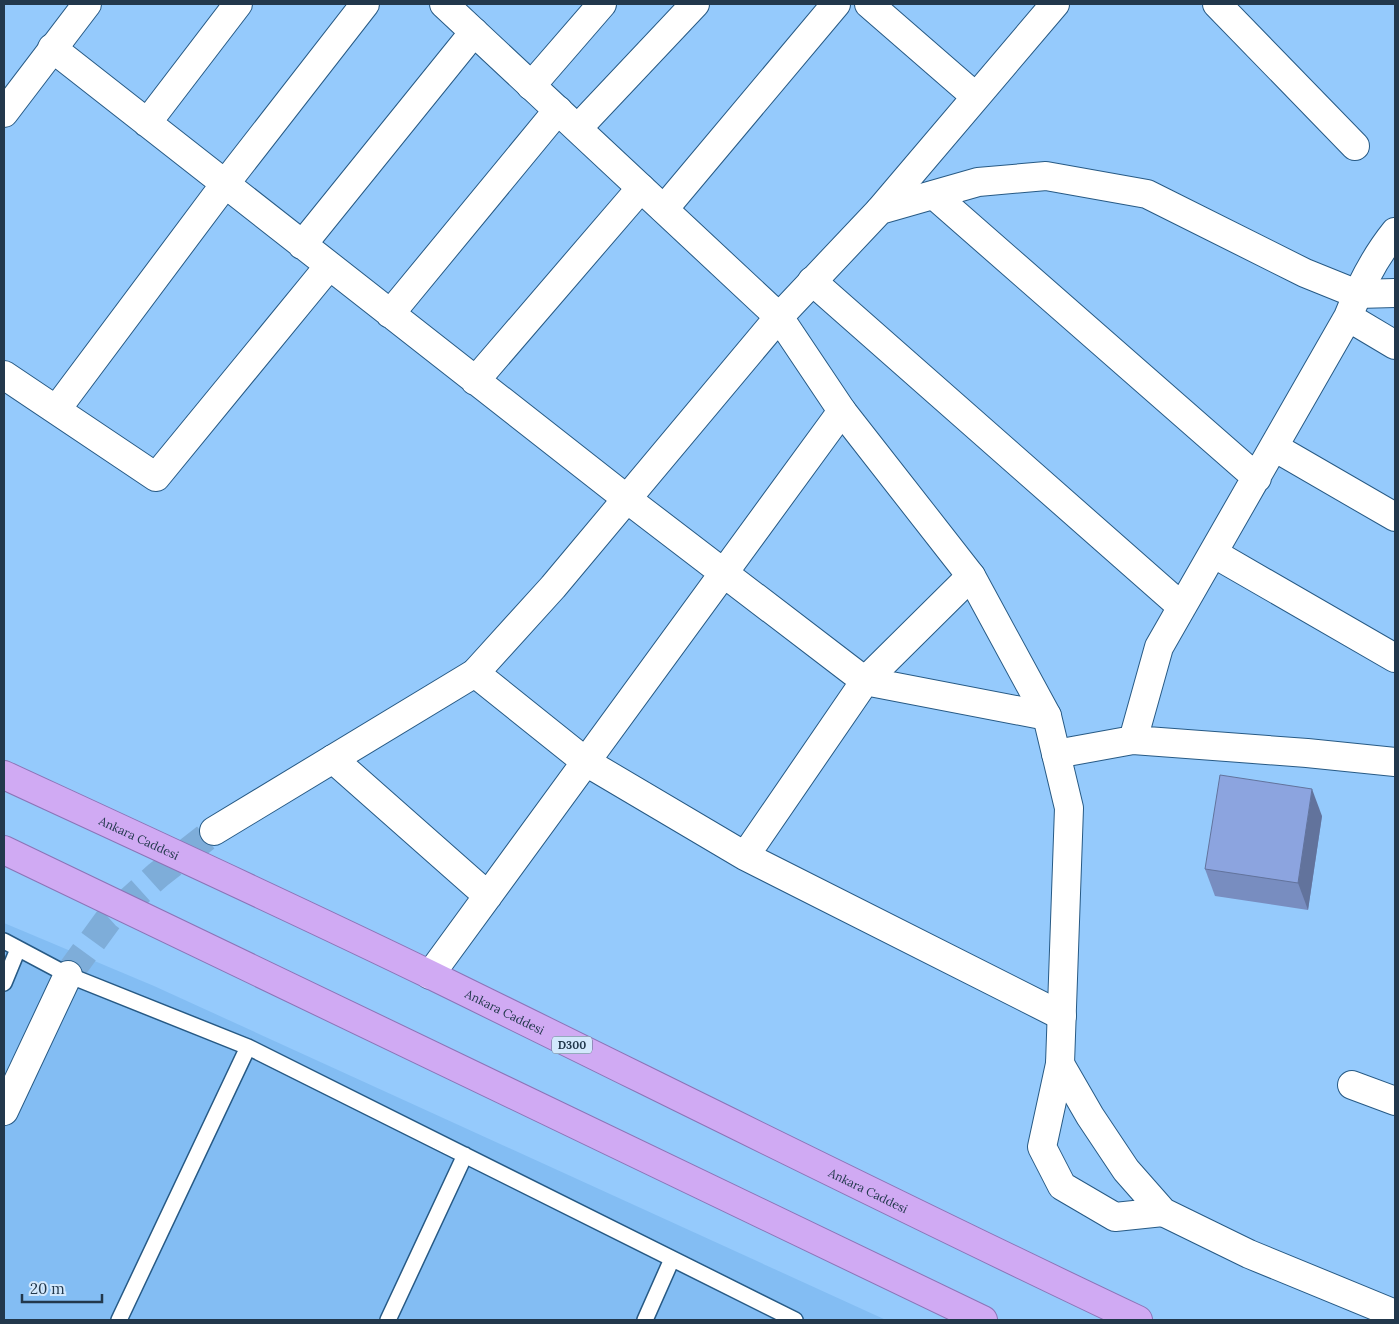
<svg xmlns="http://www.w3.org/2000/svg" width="1399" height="1324" viewBox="0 0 1399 1324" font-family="Lora,serif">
	<rect width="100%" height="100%" fill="#95cafc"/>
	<path fill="#83bdf3" d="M4 923 154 986 886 1320H4Z"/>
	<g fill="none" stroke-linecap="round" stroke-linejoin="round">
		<path stroke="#7eadd9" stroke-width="28" stroke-dasharray="28 14" stroke-linecap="butt" d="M68 975 108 920 158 875 214 831"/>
		<g stroke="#275a85" stroke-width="18">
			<path id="service" d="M4 941 68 975 248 1047 795 1320
				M4 983 18 949
				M119 1320 248 1047
				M388 1320 465 1155
				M645 1320 672 1259"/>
		</g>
		<g stroke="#275a85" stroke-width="30">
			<path id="minor" d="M869 4 976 97
				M1217 4 1355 146
				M52 48 627 499 865 681 1047 716
				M531 86 602 4
				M147 123 238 4
				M578 128 695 4
				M934 195 1257 478
				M664 209 836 4
				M880 210 1055 4
				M302 245 474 32
				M812 281 1182 607
				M390 314 558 110
				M1348 317 1395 345
				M4 375 156 477 329 266
				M475 381 641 188
				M56 410 225 184 365 4
				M1274 447 1395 517
				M1213 553 1395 658
				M475 673 586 762 745 856 1062 1016
				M1133 740 1159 647 1348 317C1360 286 1374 258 1395 232
				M1056 754 1133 740 1307 753 1395 762
				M333 759 488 896
				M745 856 865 681 971 576
				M430 975 842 411
				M1060 1064 1090 1116 1126 1170 1163 1212 1249 1254 1395 1314
				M1352 1085 1395 1101"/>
		</g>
		<g stroke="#275a85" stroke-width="30">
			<path id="tertiary" d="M444 4 779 317 842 411 971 576 1047 716 1069 808 1060 1064 1042 1147 1062 1186 1115 1217 1163 1212
				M4 113 87 4
				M214 831 475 673 553 587 779 317 880 210 978 182 1046 176 1147 194 1305 273 1357 294 1395 293
				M4 1111 68 975"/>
		</g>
		<g stroke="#8b74b7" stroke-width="30">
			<g id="trunk">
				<path id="s1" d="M4 775C147 841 291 907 433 976 668 1091 901 1208 1138 1320"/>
				<path d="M4 850 983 1320"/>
			</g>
		</g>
		<use href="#service" stroke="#fff" stroke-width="15"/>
		<use href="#minor" stroke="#fff" stroke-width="28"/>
		<use href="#tertiary" stroke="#fff" stroke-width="28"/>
		<use href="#trunk" stroke="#d0aaf3" stroke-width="28"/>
	</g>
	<path fill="#788dc0" d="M1322 816 1308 910 1215 896 1205 869Z"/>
	<path fill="#62739c" d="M1312 789 1322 816 1308 910 1298 883Z"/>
	<path fill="#8ca4df" stroke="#62739c" d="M1220 775 1312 789 1298 883 1205 869Z"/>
	<g text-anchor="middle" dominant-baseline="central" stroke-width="4.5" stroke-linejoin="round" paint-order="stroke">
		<rect fill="#d2e8fc" stroke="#576d81" stroke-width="1" x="552" y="1036.5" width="40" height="17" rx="4"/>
		<g font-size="11" font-weight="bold" fill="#22384c">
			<text x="572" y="1045">D300</text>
		</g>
		<g font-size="12" fill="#22384c" stroke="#d2e8fc">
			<text stroke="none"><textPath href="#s1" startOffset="149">Ankara Caddesi</textPath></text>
			<text stroke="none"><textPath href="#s1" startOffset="554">Ankara Caddesi</textPath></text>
			<text stroke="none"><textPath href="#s1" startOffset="959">Ankara Caddesi</textPath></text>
		</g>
	</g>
	<rect width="1399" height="1324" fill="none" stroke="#22384c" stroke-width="10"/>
	<path d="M22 1294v8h80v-8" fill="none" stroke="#22384c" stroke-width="2.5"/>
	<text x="30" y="1294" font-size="15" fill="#22384c" stroke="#d2e8fc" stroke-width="4" paint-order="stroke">20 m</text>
</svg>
